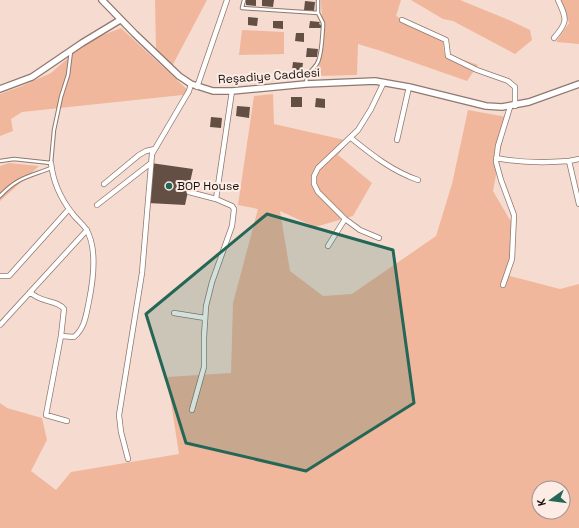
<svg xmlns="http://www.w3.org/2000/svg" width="579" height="528" viewBox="0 0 579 528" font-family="'Space Grotesk',sans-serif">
	<rect width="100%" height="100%" fill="#f6dcd0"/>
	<path fill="#f0b79c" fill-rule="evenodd" d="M155 0H207L171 68 156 50Z
		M321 0H401L396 16 443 40 444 53 478 65 467 81 381 51 358 44 357 75 318 76 322 18Z
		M411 0H460L509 20 530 30 532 40 515 54 453 21 443 19Z
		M561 0H579V44L556 42 569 23Z
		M121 28 192 94 22 112 11 119 13 131 0 136V94L22 86 51 73 83 45 103 35Z
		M242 30 284 32V54L239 55Z
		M273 94 274 124 349 141 338 155 372 183 353 216 315 227 280 211 290 271 323 296 352 294 436 236 452 184 468 110 507 117 493 191 513 225 510 276 560 289 579 284V528H0V403L7 408 42 418 47 440 31 471 56 490 71 472 179 454 167 377 231 373 233 303 258 209 238 205 254 96ZM539 488H563V512H539Z
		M9 163 39 166 0 201V166Z"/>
	<path fill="#644f45" d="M246 0H256V6L246 5Z
		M262 0H274L273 7 262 6Z
		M305 1 315 2 314 11 304 10Z
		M248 17 258 18 257 26 248 25Z
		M273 21H283V29L273 28Z
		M310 21 320 22 319 24 321 25V28H309Z
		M296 33H304V42L295 41Z
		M307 48 318 49 317 57H306Z
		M293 62 303 63 302 71 292 70Z
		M291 97H302V107H291Z
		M316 98 325 99V108L315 107Z
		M237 106 250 107 249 118 236 116Z
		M211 117 222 118 221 128 210 127Z
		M151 163 193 169 185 205 148 203Z"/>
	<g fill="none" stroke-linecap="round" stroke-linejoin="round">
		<g stroke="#8f786e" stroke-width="4.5">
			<path id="service" d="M244 0 242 8 318 13
				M306 84C306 69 316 71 319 59 322 49 322 38 323 27V23L318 13V0
				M0 161 14 159 51 163 54 130 61 97 68 75 71 51
				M0 196C18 177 28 177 51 168"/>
		</g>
		<g stroke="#8f786e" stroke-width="6">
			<path id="minor" d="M402 20 446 40 448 56 477 70 508 81 515 87V106
				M554 38C568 22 567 19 558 0
				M197 87 227 0
				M351 138C372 155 392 171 418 180
				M397 140 409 87
				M496 158C521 163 544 163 569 161L579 204
				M569 161 579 159
				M51 163C53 181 61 199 72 213 76 219 82 223 86 229 98 248 93 281 89 301 86 315 85 328 74 337L61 336
				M104 184 139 155 146 151 155 149
				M189 192 216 199
				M97 205 151 163
				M345 219 360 230 379 238
				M328 246 345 219 318 192 314 184V176L318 168 358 130 371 109 384 82
				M0 276H9L69 209
				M503 285 512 259 514 215 501 180 496 162 498 146 510 107
				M30 292C40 303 58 300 64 309L61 336 46 415 67 421
				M174 313 205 318
				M0 325 87 230
				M192 410 204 367V337L206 306 212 282 232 226 234 209 232 206 216 199 232 91
				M128 459 121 432 119 415 142 273 152 154 189 91 191 84"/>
		</g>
		<g stroke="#8f786e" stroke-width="8">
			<path id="tertiary" d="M102 0 135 34 179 76 191 84 213 91H232L306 84 375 81 409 87 486 106 502 107 529 102 579 84
				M0 89 32 77 82 43 120 20"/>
		</g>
		<use href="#service" stroke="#fff" stroke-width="2.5"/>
		<use href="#minor" stroke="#fff" stroke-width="4.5"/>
		<use href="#tertiary" stroke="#fff" stroke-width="5.5"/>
	</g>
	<path fill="#256757" fill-opacity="0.2" stroke="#256757" stroke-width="3" stroke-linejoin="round" d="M267 214 393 250 414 403 306 471 186 443 146 314Z"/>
	<circle fill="#256757" stroke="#fcece5" stroke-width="1.5" cx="169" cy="186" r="4"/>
	<g text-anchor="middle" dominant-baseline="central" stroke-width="4" stroke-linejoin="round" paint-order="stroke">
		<g font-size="12" fill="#19110d" stroke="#fcece5">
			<text transform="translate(269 76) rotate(-4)">Reşadiye Caddesi</text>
		</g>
		<g font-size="12" fill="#19110d" stroke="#fcece5" text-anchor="start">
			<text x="177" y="186">BOP House</text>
		</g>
	</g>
	<g transform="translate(551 500) rotate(256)"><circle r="19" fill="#fcece5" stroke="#a1948f"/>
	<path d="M0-3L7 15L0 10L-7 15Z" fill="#256757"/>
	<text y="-6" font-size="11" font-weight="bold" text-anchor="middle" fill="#19110d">K</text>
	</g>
</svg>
